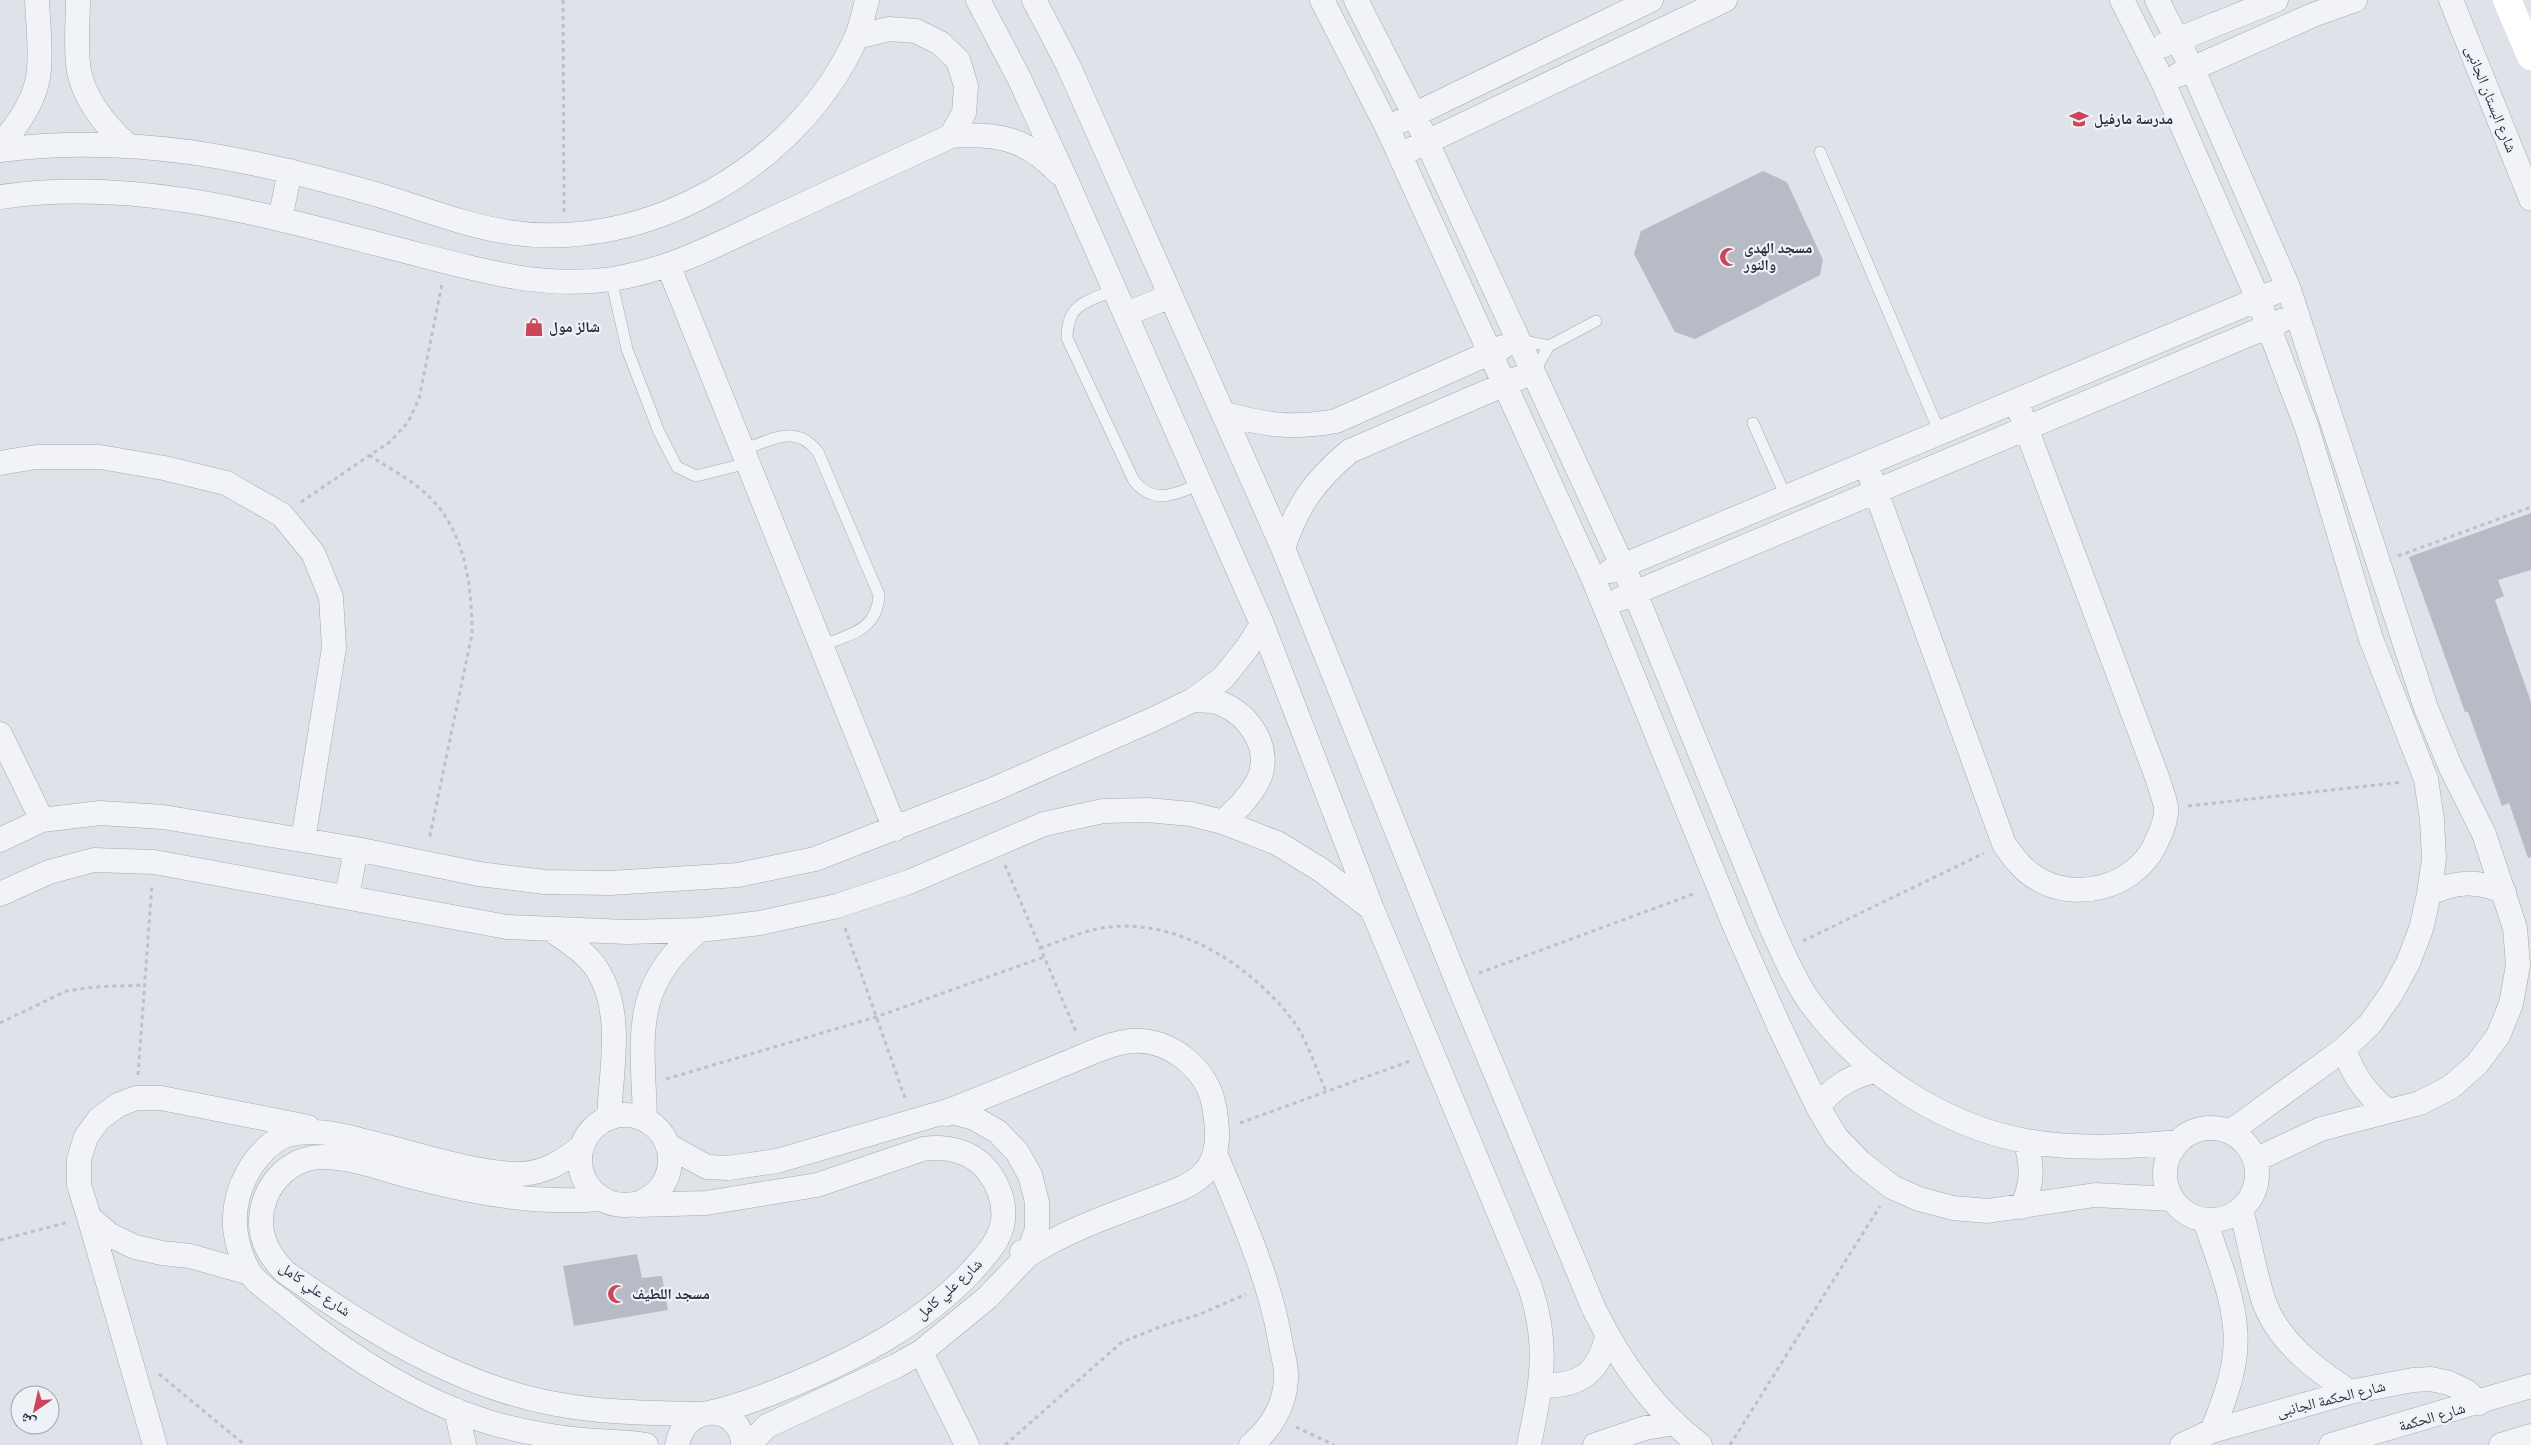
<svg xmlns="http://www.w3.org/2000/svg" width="2531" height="1445" viewBox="0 0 2531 1445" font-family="'Roboto Condensed','Noto Naskh Arabic',sans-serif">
	<rect width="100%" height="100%" fill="#dfe2e8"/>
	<path fill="#b6bbc5" d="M1763 171 1787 182 1823 260 1820 275 1695 339 1675 332 1634 254 1641 231Z
		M2531 513V570L2498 580 2504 596 2495 600 2531 702V857L2528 858 2509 803 2502 806 2468 712H2465L2409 557Z
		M637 1254 642 1278 662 1276 668 1310 574 1326 563 1266Z"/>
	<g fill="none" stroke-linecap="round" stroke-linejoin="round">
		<g stroke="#a4a9b2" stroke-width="12">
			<path id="lane" d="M1820 152 1940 433
				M611 279 627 349 659 432 677 467 696 476 748 463
				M1115 290C1088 301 1067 303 1067 338L1134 481C1156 506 1174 494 1200 484
				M1519 340 1549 346
				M1534 372 1549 346 1596 321
				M1753 423 1786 497
				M743 450C771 440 795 423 818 452L879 595C877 631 850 634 821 646"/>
		</g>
		<g stroke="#a4a9b2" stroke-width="25">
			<path id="street" d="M78 0C78 22 75 49 79 71 85 101 105 125 127 145
				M978 0 1019 78 1067 182 1262 624 1372 909 1530 1287C1550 1346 1541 1386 1529 1445
				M1034 0 1068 65 1283 548 1457 981 1594 1309C1619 1360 1654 1410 1700 1445
				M1322 0 1387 127 1593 578 1736 929 1779 1026 1818 1107 1836 1137 1860 1162 1892 1187 1919 1199 1953 1208 1988 1211 2095 1195 2172 1199
				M1356 0 1414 114 1635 593 1769 922C1782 951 1795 983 1815 1009 1865 1074 1944 1126 2026 1141 2075 1150 2128 1147 2177 1142
				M2122 0 2163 82 2258 299 2307 428 2371 639 2426 779 2432 820 2434 859 2429 894 2421 929 2408 963 2391 994 2370 1024 2344 1049 2230 1132
				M2157 0 2193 70 2288 287 2426 708 2451 768 2484 834 2515 928 2518 965 2511 1004 2498 1036 2477 1064 2451 1087 2420 1103 2321 1129 2255 1160
				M2451 0 2531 199
				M856 37 889 29 916 31 940 43 958 60 966 86 964 113 951 136
				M2164 45 2276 0
				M2178 75 2313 15 2355 0
				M1401 121 1651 0
				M0 145C18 125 37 97 39 70 41 47 38 23 37 0
				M1412 149 1725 0
				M0 150C132 133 249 158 375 194 419 207 463 225 508 232 646 254 799 165 856 38 861 26 864 12 867 0
				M0 197C138 177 265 215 397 249 468 267 538 290 612 279 670 270 718 244 770 220 831 192 891 164 951 136 997 133 1026 138 1059 173
				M280 219 290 171
				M669 267 895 829
				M1126 314 1171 296
				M1224 414C1267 425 1292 429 1336 421L1503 347
				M0 463 36 457H100L164 468 226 483 282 515 313 553 331 597 334 648 303 840
				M1866 464 2004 844C2014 858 2023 871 2038 879 2077 902 2133 887 2154 847 2160 835 2167 820 2166 807 2164 797 2160 787 2157 777L2016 401
				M1283 548C1298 504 1315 480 1350 451L1519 378
				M1610 571 2273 293
				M1620 599 2281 321
				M1193 700C1202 701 1212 700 1220 703 1250 715 1273 749 1258 781 1249 798 1236 810 1223 822
				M0 734 42 820
				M0 840 42 820 100 813 163 817 356 849 479 874 545 882 610 883 738 875 815 859 992 790 1154 719 1193 700 1223 678 1247 648 1262 624
				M0 894 49 872 94 860 154 862 507 927 627 932 700 930 760 923 837 906 909 882 1044 824 1103 811 1147 810 1191 814 1223 822 1277 843 1321 870 1372 909
				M2429 894C2456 881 2476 880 2504 892
				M347 897 356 849
				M553 931C569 942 588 954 598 971 624 1013 611 1070 609 1117
				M2344 1049C2353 1075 2366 1093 2386 1110
				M1818 1107C1833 1087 1850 1077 1874 1071
				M947 1114 948 1111C987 1096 1025 1080 1064 1064 1085 1056 1109 1043 1132 1041 1169 1038 1208 1069 1214 1106 1218 1128 1221 1156 1203 1174 1189 1189 1157 1197 1138 1205 1100 1219 1063 1233 1028 1255L1022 1252
				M580 1160a45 45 0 1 1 90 0a45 45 0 1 1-90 0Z
				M645 1119C643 1039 629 986 700 930
				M2165 1174a46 46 0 1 1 92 0a46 46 0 1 1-92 0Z
				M669 1146 707 1167 728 1168 777 1161 948 1111 974 1118 998 1132 1017 1152 1030 1175 1037 1202V1229L1028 1255 988 1297 921 1352 896 1366 767 1426 749 1445
				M581 1147C562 1162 545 1173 520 1174 475 1174 417 1154 372 1143 344 1136 316 1127 287 1135 272 1140 255 1158 248 1172 234 1197 231 1224 240 1251 242 1258 246 1266 249 1272 257 1284 273 1294 284 1303 343 1352 414 1399 488 1422 516 1430 553 1437 582 1440 603 1442 625 1441 646 1445
				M1215 1153C1241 1216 1270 1278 1281 1345 1283 1356 1287 1368 1286 1379 1285 1405 1271 1428 1251 1445
				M601 1199C538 1204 478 1194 417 1178 388 1171 356 1158 325 1157 282 1155 251 1201 264 1240 268 1253 276 1262 285 1272 367 1329 456 1386 556 1404 603 1413 652 1413 699 1414
				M637 1205 706 1203 817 1185 923 1149C948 1145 975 1152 990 1174 999 1187 1005 1203 1003 1220 1001 1240 985 1256 972 1271 924 1322 862 1355 799 1382 770 1394 743 1405 713 1412
				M2022 1207C2033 1184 2033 1165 2025 1141
				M2241 1210C2249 1239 2254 1270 2263 1299 2277 1341 2315 1369 2350 1392
				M89 1217 155 1445
				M2205 1220C2216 1255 2232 1291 2235 1327 2239 1363 2225 1399 2212 1431
				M250 1273 190 1256 162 1253 135 1247 110 1235 89 1217 79 1185V1159L86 1137 99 1119 118 1105 136 1098H161L308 1127
				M921 1352 967 1445
				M1540 1385C1577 1388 1599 1374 1607 1336
				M456 1410 464 1445
				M677 1445C686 1400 742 1404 743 1445
				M1595 1445 1645 1428 1675 1423
				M2182 1445 2212 1431 2350 1392 2413 1380 2431 1379 2449 1383 2466 1391 2479 1403
				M2331 1445 2531 1386
				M2501 1445 2531 1436"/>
		</g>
		<path stroke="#bdc0c6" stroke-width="3" stroke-dasharray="4 4" stroke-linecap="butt" d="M563 0 564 213
			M369 455C385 466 403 475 418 487 464 522 472 581 472 634L429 840
			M301 502 391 441 408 422 419 399 442 284
			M2398 556 2531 507
			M2188 806 2403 782
			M1005 865 1077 1034
			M845 928 906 1101
			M1803 941 1984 853
			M1040 948C1062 941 1086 929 1109 927 1181 919 1253 967 1294 1022 1307 1040 1317 1071 1326 1091
			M1479 973 1696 893
			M0 1023 66 991 94 987 144 985
			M138 1075 152 884
			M666 1079 876 1017 1044 957
			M1240 1123 1410 1061
			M0 1240 69 1222
			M159 1374 245 1445
			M1296 1427 1334 1445
			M1005 1445 1122 1342 1162 1326 1198 1315 1246 1294
			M1730 1445 1880 1206"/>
		<use href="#lane" stroke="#f1f3f6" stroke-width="11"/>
		<use href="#street" stroke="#f1f3f6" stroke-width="24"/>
		<path stroke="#fff" stroke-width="28" d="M2507 0 2531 56"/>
	</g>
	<defs>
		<g id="school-bare" transform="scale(1.5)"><path d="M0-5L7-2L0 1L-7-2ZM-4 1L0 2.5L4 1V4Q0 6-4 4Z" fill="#cc4558" stroke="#eef1f6" stroke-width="2.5" paint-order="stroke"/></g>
		<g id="mosque-bare" transform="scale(1.5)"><path d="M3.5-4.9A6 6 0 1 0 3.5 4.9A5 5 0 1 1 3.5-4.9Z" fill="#cc4558" stroke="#eef1f6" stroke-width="2.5" paint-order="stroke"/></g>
		<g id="shop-bare" transform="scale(1.5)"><path d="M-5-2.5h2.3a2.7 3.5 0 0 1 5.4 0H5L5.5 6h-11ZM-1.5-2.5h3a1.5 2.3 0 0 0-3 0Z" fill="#cc4558" stroke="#eef1f6" stroke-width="2.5" paint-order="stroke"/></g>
	</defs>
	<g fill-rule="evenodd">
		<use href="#school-bare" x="2079" y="119"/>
		<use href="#mosque-bare" x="1729" y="257"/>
		<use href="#shop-bare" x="534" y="327"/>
		<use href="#mosque-bare" x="617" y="1294"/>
	</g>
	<g text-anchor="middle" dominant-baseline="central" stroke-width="4.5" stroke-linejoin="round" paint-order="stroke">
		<g font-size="15" fill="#28303f" stroke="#eef1f6">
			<text transform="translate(2491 99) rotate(68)">شارع البستان الجانبى</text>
			<text transform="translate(315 1289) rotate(35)">شارع علي كامل</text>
			<text transform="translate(949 1289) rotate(-42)">شارع علي كامل</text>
			<text transform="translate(2331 1399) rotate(-14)">شارع الحكمة الجانبى</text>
			<text transform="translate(2432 1417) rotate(-16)">شارع الحكمة</text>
		</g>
		<g font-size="15" font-weight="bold" fill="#28303f" stroke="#eef1f6" text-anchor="start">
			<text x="2094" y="119">مدرسة مارفيل</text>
			<text x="1744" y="248">مسجد الهدى<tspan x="1744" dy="17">والنور</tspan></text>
			<text x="549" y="327">شالز مول</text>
			<text x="632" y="1294">مسجد اللطيف</text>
		</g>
	</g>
	<g transform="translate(35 1410) rotate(214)"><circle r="24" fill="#eef1f6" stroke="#9fa4ad"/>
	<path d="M0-4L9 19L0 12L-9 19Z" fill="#cc4558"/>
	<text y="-8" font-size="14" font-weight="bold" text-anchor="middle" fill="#28303f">ش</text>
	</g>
</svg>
